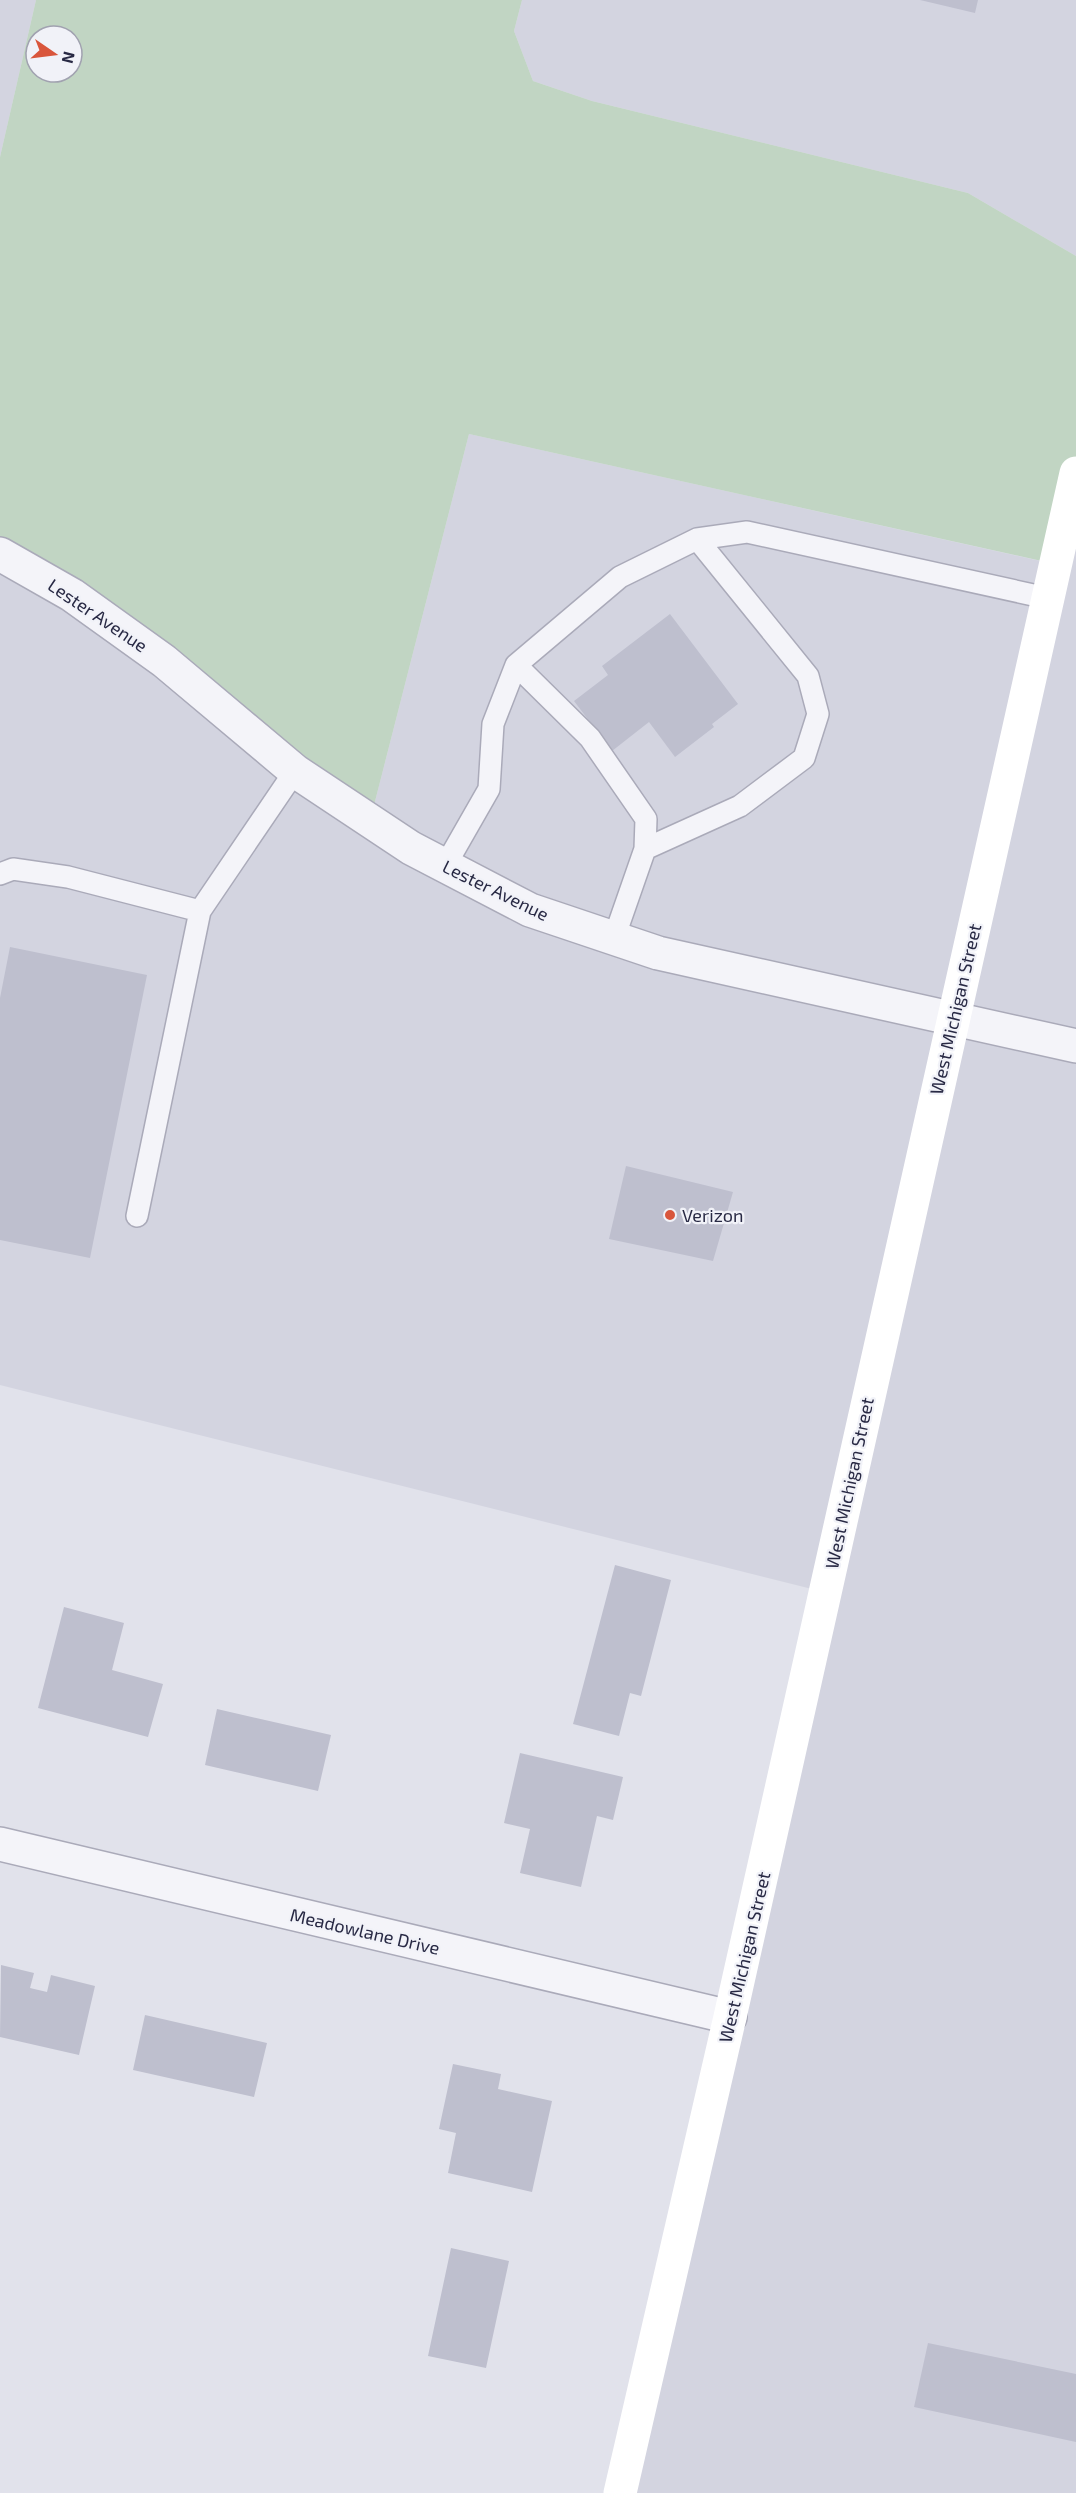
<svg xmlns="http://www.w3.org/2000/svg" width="1076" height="2493" viewBox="0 0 1076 2493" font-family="'Exo 2',sans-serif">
	<rect width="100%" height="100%" fill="#e1e2eb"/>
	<path fill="#d3d4e0" d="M0 0H36L0 157Z
		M522 0H1076V256L968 193 592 101 533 81 514 31Z
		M469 434 1054 564 1076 473V2493H620L824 1592 0 1385V554L370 821Z"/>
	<path fill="#c1d5c3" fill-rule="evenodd" d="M36 0H522L514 31 533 81 592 101 968 193 1076 256V473L1055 564 469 434 370 821 0 554V157ZM36 36H72V72H36Z"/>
	<path fill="#bebfce" d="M920 0H978L975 13Z
		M670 614 738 704 712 724 714 727 675 757 649 722 612 751 574 701 608 675 602 666Z
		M10 947 147 975 90 1258 0 1240V998Z
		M626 1166 733 1192 713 1261 609 1239Z
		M615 1565 671 1580 641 1696 630 1693 619 1736 573 1724Z
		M64 1607 124 1623 112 1670 163 1684 148 1737 38 1708Z
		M217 1709 331 1735 318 1791 205 1765Z
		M520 1753 623 1777 613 1820 597 1816 581 1887 520 1873 530 1829 504 1823Z
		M1 1965 34 1973 30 1988 47 1992 51 1975 95 1986 79 2055 0 2037Z
		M145 2015 267 2043 254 2097 133 2070Z
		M453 2064 501 2074 498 2089 552 2101 532 2192 448 2173 456 2133 439 2129Z
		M451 2248 509 2261 486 2368 428 2356Z
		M928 2343 1076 2374V2442L914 2407Z"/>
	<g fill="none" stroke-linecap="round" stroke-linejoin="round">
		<g stroke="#aaaab9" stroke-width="24">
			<path id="service" d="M516 665 590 738 646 819 645 849 614 938
				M645 849 740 806 804 758 818 714 808 676 697 539
				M445 866 489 789 493 724 516 665 620 577 697 539 747 532 1047 598
				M0 874 13 869 68 877 200 911
				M137 1216 200 911 295 771"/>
		</g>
		<g stroke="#aaaab9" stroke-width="36">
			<path id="minor" d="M0 554 72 595 164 661 295 771 411 848 530 910 658 953 1076 1046
				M0 1844 730 2017"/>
		</g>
		<use href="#service" stroke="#f4f4f9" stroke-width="21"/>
		<use href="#minor" stroke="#f4f4f9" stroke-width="33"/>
		<path stroke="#fff" stroke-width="33" d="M620 2493 730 2017 1076 473"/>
	</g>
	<circle fill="#d9563c" stroke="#f1f2f8" stroke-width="2" cx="670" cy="1215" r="6"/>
	<g text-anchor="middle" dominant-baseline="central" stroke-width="4.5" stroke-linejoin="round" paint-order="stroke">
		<g font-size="18" fill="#282944" stroke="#f1f2f8">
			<text transform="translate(98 615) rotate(34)">Lester Avenue</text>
			<text transform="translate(496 890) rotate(26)">Lester Avenue</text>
			<text transform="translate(955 1009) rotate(-77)">West Michigan Street</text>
			<text transform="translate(849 1483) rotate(-78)">West Michigan Street</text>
			<text transform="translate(365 1931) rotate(13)">Meadowlane Drive</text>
			<text transform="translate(744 1957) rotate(-77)">West Michigan Street</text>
		</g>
		<g font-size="18" fill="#282944" stroke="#f1f2f8" text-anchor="start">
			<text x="682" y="1215">Verizon</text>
		</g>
	</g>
	<g transform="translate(54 54) rotate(104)"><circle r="28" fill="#f1f2f8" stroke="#a1a2b0" stroke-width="1.5"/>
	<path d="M0-4.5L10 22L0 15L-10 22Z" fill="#d9563c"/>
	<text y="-9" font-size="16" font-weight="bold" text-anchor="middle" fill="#282944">N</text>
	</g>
</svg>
